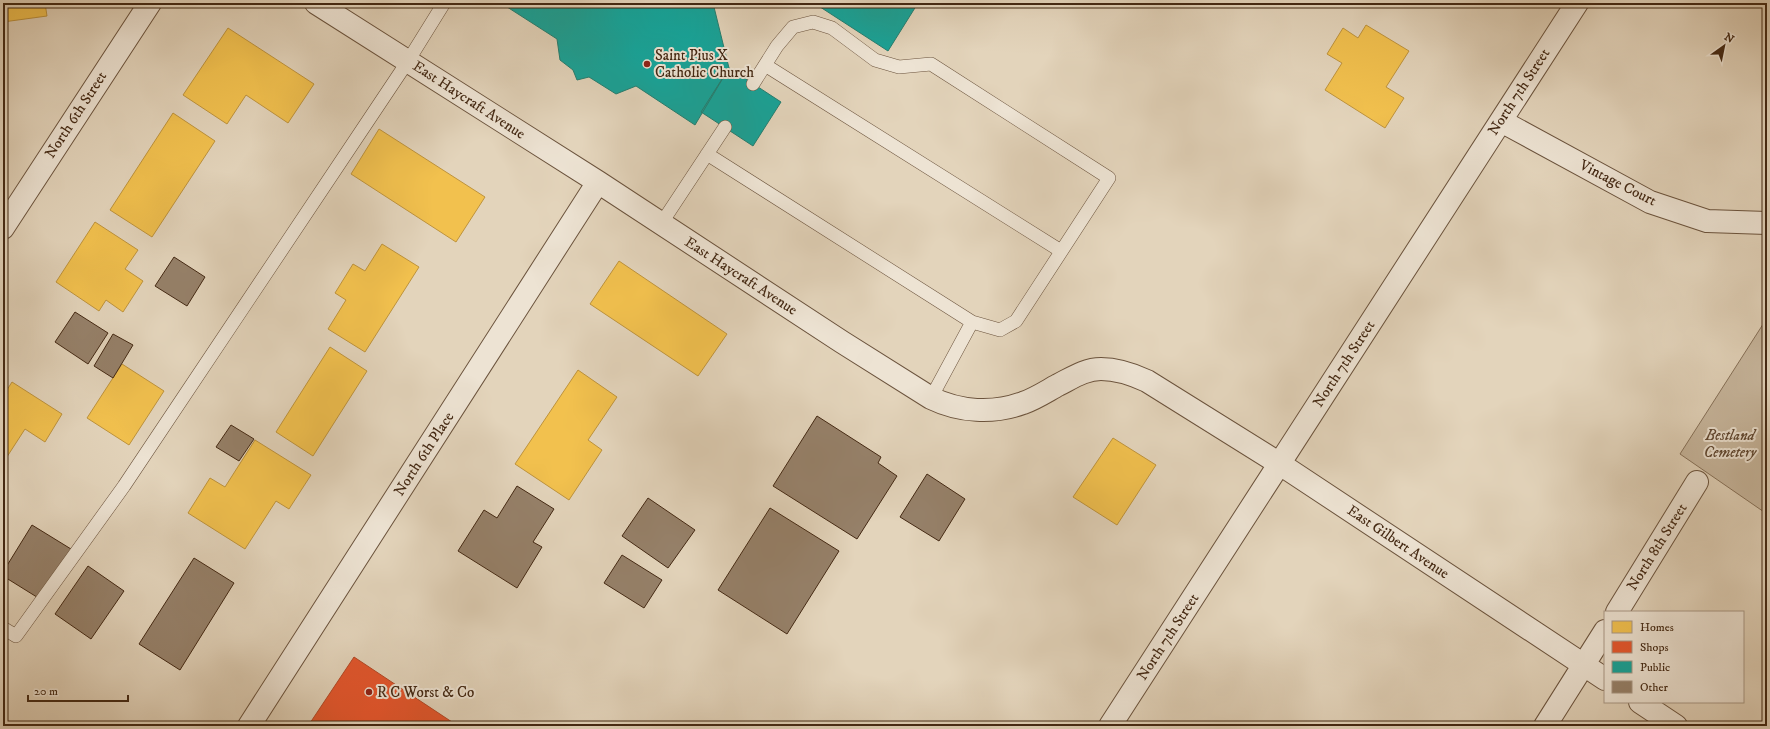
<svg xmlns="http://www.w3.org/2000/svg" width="1770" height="729" viewBox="0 0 1770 729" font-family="'IM FELL DW Pica',serif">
	<rect width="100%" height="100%" fill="#e3d4bb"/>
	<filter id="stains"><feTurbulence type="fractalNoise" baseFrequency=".005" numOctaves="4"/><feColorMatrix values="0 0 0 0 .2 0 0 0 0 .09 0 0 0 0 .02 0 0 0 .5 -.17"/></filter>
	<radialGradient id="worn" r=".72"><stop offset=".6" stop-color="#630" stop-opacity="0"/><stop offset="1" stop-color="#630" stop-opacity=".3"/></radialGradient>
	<path fill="#c8b79e" stroke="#867058" d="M1767 318V514L1680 454Z"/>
	<path fill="#f2c14e" stroke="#be933c" d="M3 3H45L47 16 3 22Z
		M1366 25 1409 51 1386 87 1404 98 1385 128 1325 90 1342 63 1327 54 1343 28 1358 38Z
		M228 28 314 84 288 123 246 95 227 124 183 95Z
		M173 113 215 141 152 237 110 210Z
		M379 129 485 197 456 242 351 174Z
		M95 222 138 250 125 269 143 281 123 312 106 300 99 311 56 282Z
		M382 244 419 267 365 352 328 329 346 300 335 293 353 264 365 271Z
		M619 261 727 334 698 376 590 304Z
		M330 347 367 371 313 456 276 432Z
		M122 364 164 391 129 445 87 418Z
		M578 370 617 397 588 440 602 450 569 500 515 464Z
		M12 382 62 414 45 442 25 429 3 463V396Z
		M1113 438 1156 465 1117 525 1073 497Z
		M255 440 311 475 289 509 276 501 245 549 188 513 210 478 225 487Z"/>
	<path fill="#e4572e" stroke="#b44926" d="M354 657 458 726H308Z"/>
	<path fill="#17a398" stroke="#247e70" d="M505 3H713L729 68 695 125 636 86 616 94 589 77 577 80 573 70 560 60 557 39 504 5Z
		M814 3H918L888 51Z
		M729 68 781 102 753 146 701 112Z"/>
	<path fill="#96816a" stroke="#432813" d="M174 257 205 277 187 306 155 286Z
		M75 312 108 333 88 364 55 342Z
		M113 334 133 345 113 378 94 366Z
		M817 416 881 457 878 463 897 476 857 539 773 486Z
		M231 425 254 439 239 461 216 447Z
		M927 474 965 499 939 541 900 517Z
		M517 486 554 509 533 542 542 547 517 588 458 551 484 510 497 518Z
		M648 498 695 530 668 568 622 536Z
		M770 508 839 551 787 634 718 590Z
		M32 525 71 549 40 599 3 576V572Z
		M622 555 662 580 644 608 604 583Z
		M194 558 234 583 180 670 139 644Z
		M88 566 124 591 91 639 55 614Z"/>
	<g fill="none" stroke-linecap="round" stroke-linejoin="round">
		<g stroke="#6b533d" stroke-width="14">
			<path id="service" d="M765 65 1061 251
				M753 84 777 46 793 27 813 22 832 28 875 60 899 67 931 64 1109 178 1016 321 1000 330 972 322 931 398
				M707 154 972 322
				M661 224 725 127
				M3 628 16 636 124 486 408 61 444 3"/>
		</g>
		<g stroke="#6b533d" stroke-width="24">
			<path id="minor" d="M316 3 598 182 842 342 931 398C960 412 993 414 1023 403 1035 399 1047 391 1058 385 1072 378 1085 369 1101 369 1118 369 1132 374 1147 381L1280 464 1605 679
				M1501 121 1650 202 1707 221 1767 223
				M3 228 150 3
				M1617 612 1697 482
				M1640 702 1676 726
				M249 726 598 182
				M1110 726 1577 3
				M1545 726 1605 631"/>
		</g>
		<use href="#service" stroke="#ede3d3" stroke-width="13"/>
		<use href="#minor" stroke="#ede3d3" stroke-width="22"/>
	</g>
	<g fill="#8f2418" stroke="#ede3d3" stroke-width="1.5">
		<circle cx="647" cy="64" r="4"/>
		<circle cx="369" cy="692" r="4"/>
	</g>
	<g text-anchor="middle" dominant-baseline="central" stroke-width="4" stroke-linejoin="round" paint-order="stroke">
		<g font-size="15" fill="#432813" stroke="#ede3d3" text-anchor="start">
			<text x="655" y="55">Saint Pius X<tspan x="655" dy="17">Catholic Church</tspan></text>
			<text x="377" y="692">R C Worst &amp; Co</text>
		</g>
		<g font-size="15" fill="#432813" stroke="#ede3d3">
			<text transform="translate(1519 92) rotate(-57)">North 7th Street</text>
			<text transform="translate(469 100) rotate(33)">East Haycraft Avenue</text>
			<text transform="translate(76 115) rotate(-57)">North 6th Street</text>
			<text transform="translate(1618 183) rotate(27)">Vintage Court</text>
			<text transform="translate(741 276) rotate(33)">East Haycraft Avenue</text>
			<text transform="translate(1344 364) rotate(-57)">North 7th Street</text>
			<text transform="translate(424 454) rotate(-57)">North 6th Place</text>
			<text transform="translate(1398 542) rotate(34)">East Gilbert Avenue</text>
			<text transform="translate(1657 547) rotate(-58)">North 8th Street</text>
			<text transform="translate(1168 637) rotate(-57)">North 7th Street</text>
		</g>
		<g font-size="15" font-style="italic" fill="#5e452f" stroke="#ede3d3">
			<text x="1730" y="435">Bestland<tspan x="1730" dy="17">Cemetery</tspan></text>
		</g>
	</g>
	<rect width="1770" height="729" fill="none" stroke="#e3d4bb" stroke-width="16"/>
	<rect x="4" y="4" width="1762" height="721" fill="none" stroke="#432813" stroke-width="2"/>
	<rect x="8" y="8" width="1754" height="713" fill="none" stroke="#432813"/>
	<rect x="1604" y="611" width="140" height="92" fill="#ede3d3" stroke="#a99886"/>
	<rect x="1612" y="621" width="20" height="12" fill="#f2c14e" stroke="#a99886"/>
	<text x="1640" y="631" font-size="12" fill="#432813">Homes</text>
	<rect x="1612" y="641" width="20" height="12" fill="#e4572e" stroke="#a99886"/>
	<text x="1640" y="651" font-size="12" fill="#432813">Shops</text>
	<rect x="1612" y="661" width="20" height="12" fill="#17a398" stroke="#a99886"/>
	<text x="1640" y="671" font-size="12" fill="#432813">Public</text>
	<rect x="1612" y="681" width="20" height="12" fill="#96816a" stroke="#a99886"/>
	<text x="1640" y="691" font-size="12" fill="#432813">Other</text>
	<g transform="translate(1724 46) rotate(33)" stroke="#ede3d3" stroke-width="3" paint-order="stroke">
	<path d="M0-3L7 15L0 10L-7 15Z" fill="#432813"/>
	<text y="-6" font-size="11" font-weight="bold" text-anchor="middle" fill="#432813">N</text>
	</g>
	<path d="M28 695v6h100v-6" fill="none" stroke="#432813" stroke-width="2"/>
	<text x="34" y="695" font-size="12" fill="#432813" stroke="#ede3d3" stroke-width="3" paint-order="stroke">20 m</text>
	<rect width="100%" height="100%" filter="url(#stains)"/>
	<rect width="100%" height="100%" fill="url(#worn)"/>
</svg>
